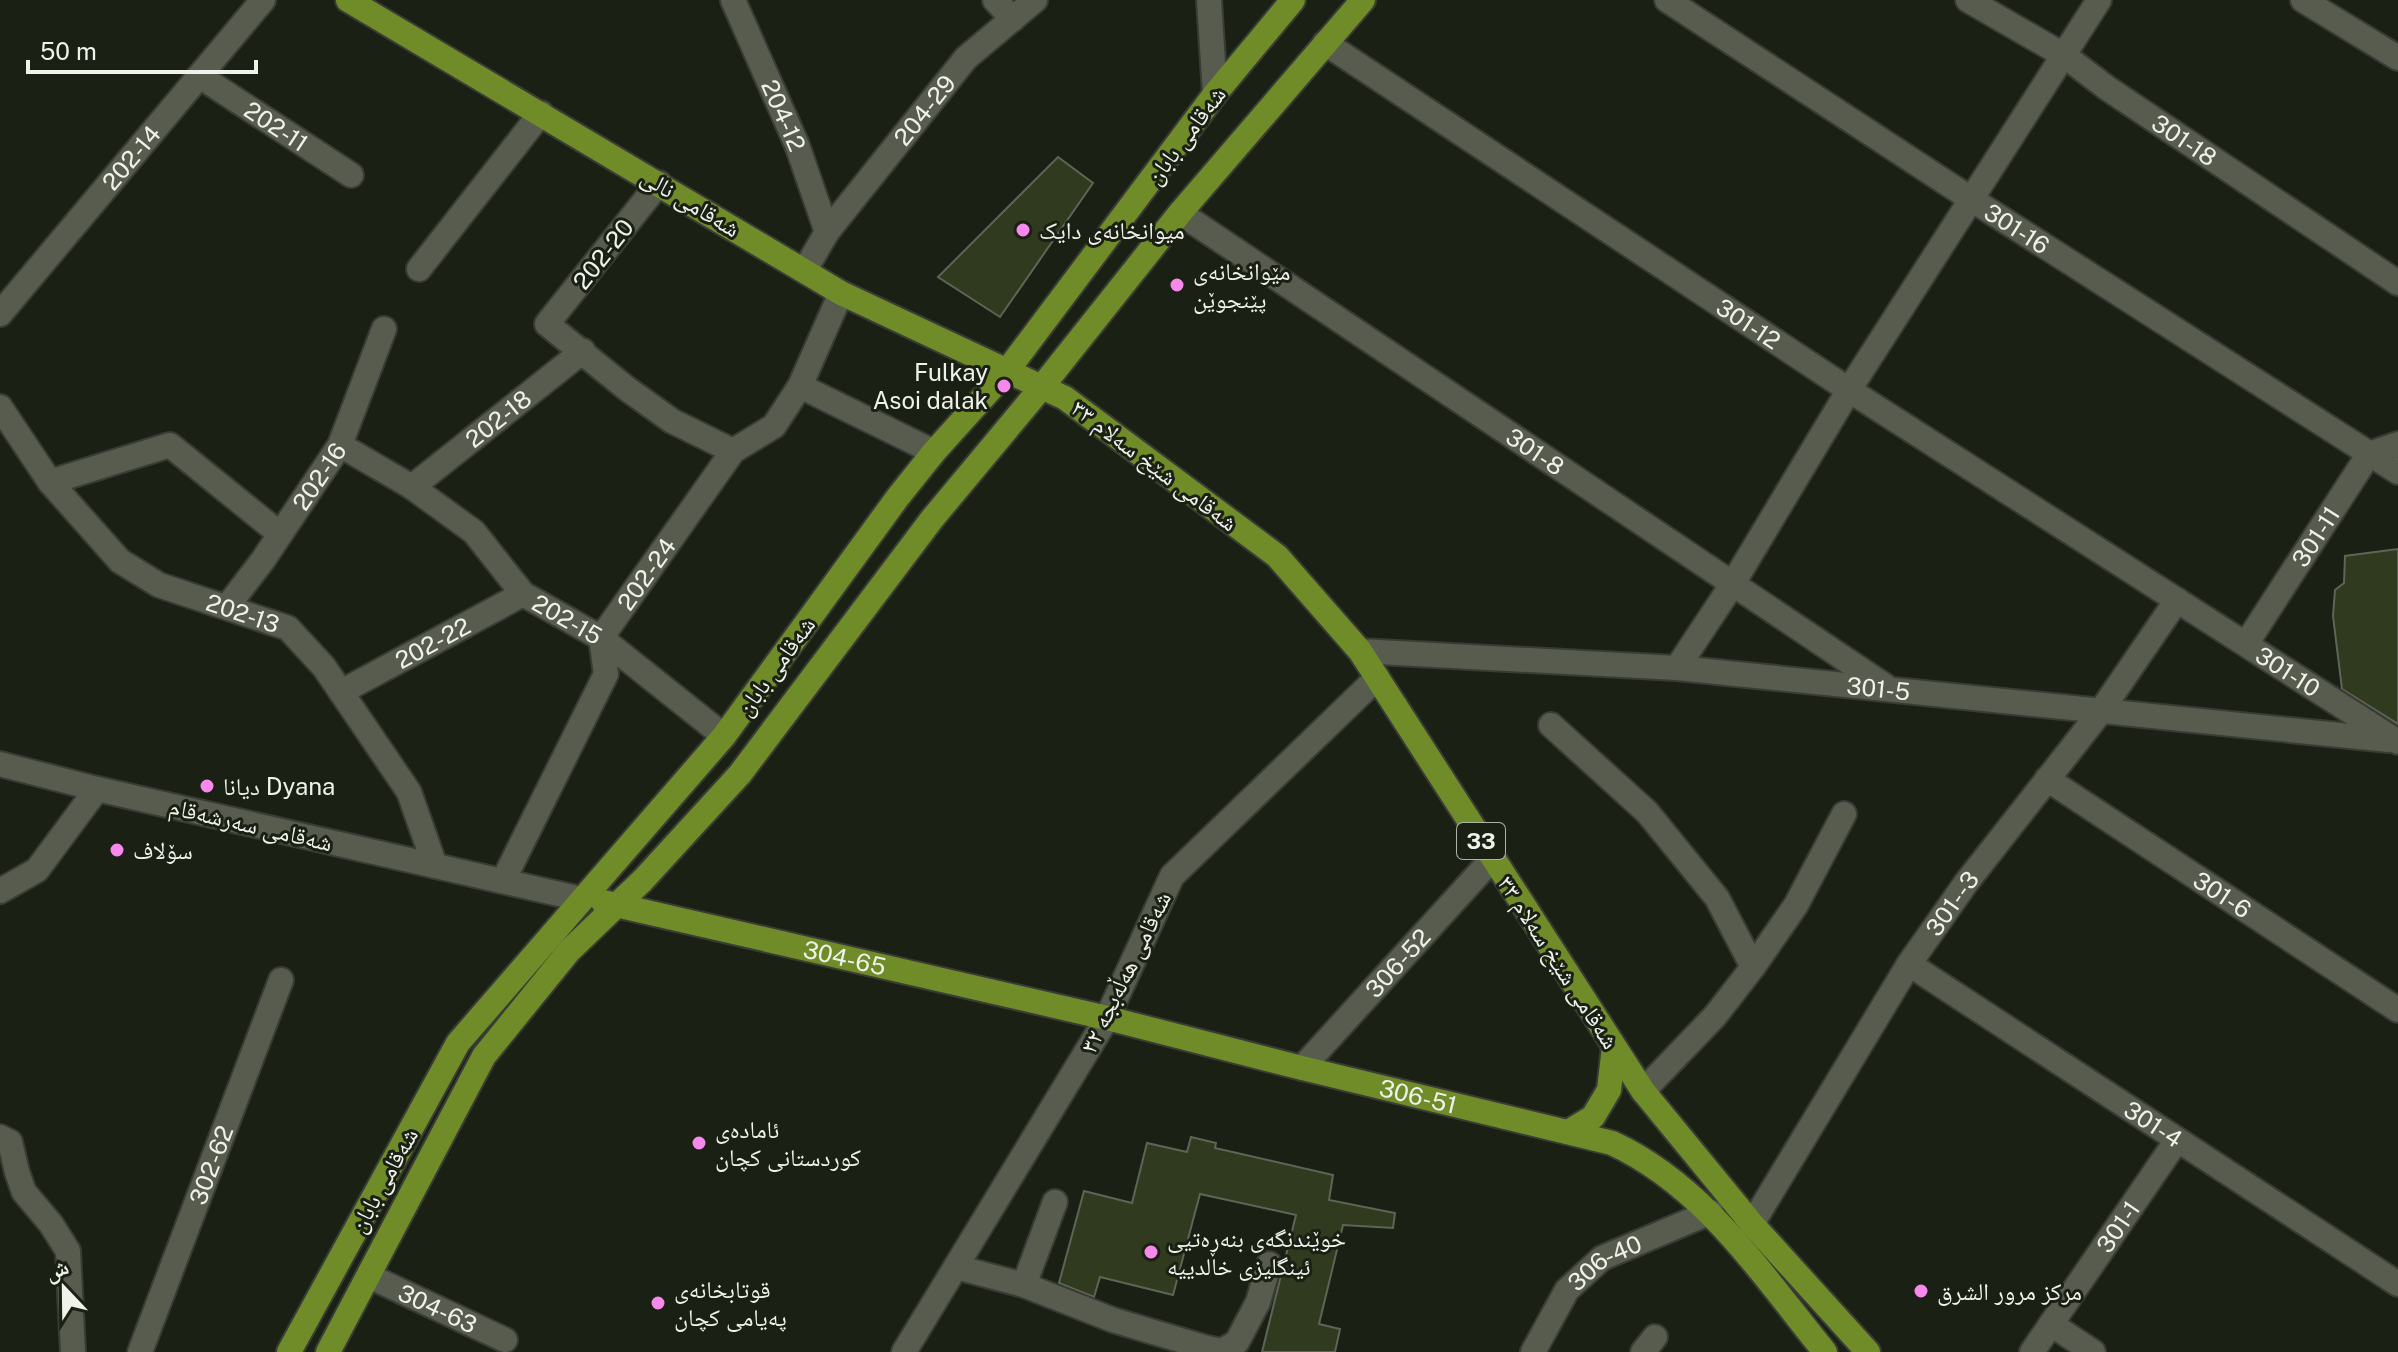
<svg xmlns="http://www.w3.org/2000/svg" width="2398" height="1352" viewBox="0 0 2398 1352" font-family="'Public Sans','Noto Naskh Arabic',sans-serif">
	<rect width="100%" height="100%" fill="#1b2014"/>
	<path fill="#303a1e" stroke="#5f6457" stroke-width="2" d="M1058 157 1093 183 1000 317 938 277Z
		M2398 549V724L2342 689 2333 616 2335 590 2344 583 2345 556Z
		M1191 1137 1216 1143 1215 1148 1333 1175 1329 1200 1395 1213 1393 1228 1343 1225 1319 1324 1340 1329 1335 1352H1262L1296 1215 1200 1194 1173 1295 1100 1277 1094 1297 1059 1283 1084 1191 1132 1203 1147 1143 1187 1152Z"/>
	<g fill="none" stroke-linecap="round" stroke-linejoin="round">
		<g stroke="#393c35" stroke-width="28">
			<g id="minor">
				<path id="s1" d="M733 0 797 145 827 232"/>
				<path d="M995 0 1013 19"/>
				<path d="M1209 0 1215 94"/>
				<path id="s2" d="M1667 0 1971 199 2398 472"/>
				<path id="s3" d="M1968 0 2065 56 2107 88 2398 283"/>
				<path d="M2303 0 2398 58"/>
				<path id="s4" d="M1325 43 1849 390 2398 742"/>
				<path id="s5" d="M201 77 351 175"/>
				<path d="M659 183 547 324 626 388 672 421 733 451"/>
				<path id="s6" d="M1180 213 1885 686"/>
				<path d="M419 269 541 113"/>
				<path id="s7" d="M805 270 827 232 966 58 1035 0"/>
				<path id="s8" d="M0 314 263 0"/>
				<path d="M800 386 934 452"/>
				<path id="s9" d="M0 407 50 482 120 561 159 585 288 628 324 667 409 792 435 866"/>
				<path id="s10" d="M340 445 412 487 474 532 523 594 601 638 724 736"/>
				<path d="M50 482 170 445 280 534"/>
				<path id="s11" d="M412 487 583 351"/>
				<path id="s12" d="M227 607 263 560 340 445 384 329"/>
				<path id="s13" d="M2246 644 2369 454 2398 444"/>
				<path id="s14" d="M1360 651 1677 668 2389 740"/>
				<path d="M1677 668 1732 585 1849 390 2099 0"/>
				<path id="s15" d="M341 692 523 594"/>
				<path d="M1551 725 1647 812 1717 898 1753 967"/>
				<path d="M0 764 97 789 581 899"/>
				<path id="s16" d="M2047 779 2398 1010"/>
				<path id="s17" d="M503 881 606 674 601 638 733 451 774 426 800 386 841 293"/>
				<path d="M0 891 37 870 97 789"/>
				<path id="s18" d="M1909 964 2398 1284"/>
				<path id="s19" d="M1302 1068 1493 858"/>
				<path d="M1643 1091 1715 1016 1753 967 1796 905 1844 814"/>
				<path d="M0 1137 10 1142 17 1172 24 1192 51 1224 68 1251 73 1352"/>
				<path id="s20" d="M1752 1224 1909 964 1966 883 2101 711 2177 600"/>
				<path d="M956 1267 1024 1285 1113 1320 1207 1348 1222 1351 1237 1342 1258 1302 1269 1264"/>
				<path id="s21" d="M369 1276 505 1340"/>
				<path d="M1024 1285 1055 1202"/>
				<path d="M2051 1324 2093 1352"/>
				<path id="s22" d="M140 1352 281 980"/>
				<path d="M904 1352 1107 1018 1172 876 1377 678"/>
				<path id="s23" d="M1533 1352 1567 1290 1602 1258 1711 1212"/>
				<path d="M1643 1352 1655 1337"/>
				<path id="s24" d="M2032 1352 2177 1140"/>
			</g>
		</g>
		<g stroke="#393c35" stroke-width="28">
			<g id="major">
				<path d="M348 0 841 293 1065 398 1277 556 1360 651 1643 1091 1752 1224 1868 1352"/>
				<path id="s25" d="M603 902 1107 1018 1302 1068 1612 1143C1705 1186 1762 1275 1825 1352"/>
				<path d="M1568 1132 1593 1117 1609 1090 1614 1047"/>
				<path d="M289 1352 458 1043 724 736 898 497 934 452 1007 371 1215 94 1293 0"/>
				<path d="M328 1352 484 1056 569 951 643 880 740 774 932 519 1041 388 1180 213 1363 0"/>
			</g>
		</g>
		<use href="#minor" stroke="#575c4f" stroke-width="24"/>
		<use href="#major" stroke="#708c29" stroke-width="24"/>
	</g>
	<g fill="#f788ec" stroke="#1b2014" stroke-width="3">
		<circle cx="1023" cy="230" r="8"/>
		<circle cx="1177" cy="285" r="8"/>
		<circle cx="1004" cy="386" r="8"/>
		<circle cx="207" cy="786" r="8"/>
		<circle cx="117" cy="850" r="8"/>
		<circle cx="699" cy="1143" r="8"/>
		<circle cx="1151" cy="1252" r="8"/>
		<circle cx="1921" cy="1291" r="8"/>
		<circle cx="658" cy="1303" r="8"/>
	</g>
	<g text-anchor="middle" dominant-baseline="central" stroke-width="6" stroke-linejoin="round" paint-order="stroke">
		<rect fill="#1b2014" stroke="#afb3aa" stroke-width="2" x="1457" y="823" width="48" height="36" rx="6"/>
		<g font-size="22" font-weight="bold" fill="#eef2ea">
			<text x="1481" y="841">33</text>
		</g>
		<g font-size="24" fill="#eef2ea" stroke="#1b2014">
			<text stroke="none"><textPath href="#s7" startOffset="200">204-29</textPath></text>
			<text stroke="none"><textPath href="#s1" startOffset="126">204-12</textPath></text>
			<text stroke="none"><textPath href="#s5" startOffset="90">202-11</textPath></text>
			<text transform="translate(1185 135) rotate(-53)">شەقامی بابان</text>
			<text stroke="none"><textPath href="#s3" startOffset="258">301-18</textPath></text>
			<text stroke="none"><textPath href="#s8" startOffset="204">202-14</textPath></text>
			<text transform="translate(691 202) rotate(31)">شەقامی نالی</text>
			<text stroke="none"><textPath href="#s2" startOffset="418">301-16</textPath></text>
			<text transform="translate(603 254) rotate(-52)">202-20</text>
			<text stroke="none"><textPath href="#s4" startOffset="508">301-12</textPath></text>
			<text stroke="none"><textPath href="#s11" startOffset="110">202-18</textPath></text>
			<text stroke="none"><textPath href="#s6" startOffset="428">301-8</textPath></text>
			<text transform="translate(1155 465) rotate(37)">شەقامی شێخ سەلام ٣٣</text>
			<text stroke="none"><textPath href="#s12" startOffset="160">202-16</textPath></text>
			<text stroke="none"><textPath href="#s13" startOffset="128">301-11</textPath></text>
			<text stroke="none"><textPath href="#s17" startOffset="346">202-24</textPath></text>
			<text stroke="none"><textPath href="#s9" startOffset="330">202-13</textPath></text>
			<text stroke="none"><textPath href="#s10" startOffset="290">202-15</textPath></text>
			<text stroke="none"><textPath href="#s15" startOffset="104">202-22</textPath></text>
			<text transform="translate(775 666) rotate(-54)">شەقامی بابان</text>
			<text stroke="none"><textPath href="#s4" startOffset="1150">301-10</textPath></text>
			<text stroke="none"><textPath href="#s14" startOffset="520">301-5</textPath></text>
			<text transform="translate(251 824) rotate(13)">شەقامی سەرشەقام</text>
			<text stroke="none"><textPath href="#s16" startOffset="210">301-6</textPath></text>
			<text stroke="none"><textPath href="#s20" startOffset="378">301--3</textPath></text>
			<text stroke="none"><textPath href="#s25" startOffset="248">304-65</textPath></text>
			<text transform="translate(1559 962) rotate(57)">شەقامی شێخ سەلام ٣٣</text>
			<text stroke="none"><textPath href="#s19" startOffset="142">306-52</textPath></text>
			<text transform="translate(1125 972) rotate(-64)">شەقامی هەڵەبجە ٣٢</text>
			<text stroke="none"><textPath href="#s25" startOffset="838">306-51</textPath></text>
			<text stroke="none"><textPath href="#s18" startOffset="292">301-4</textPath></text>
			<text stroke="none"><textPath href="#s22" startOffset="200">302-62</textPath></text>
			<text transform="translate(383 1180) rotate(-61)">شەقامی بابان</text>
			<text stroke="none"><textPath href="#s24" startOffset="152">301-1</textPath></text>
			<text stroke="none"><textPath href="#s23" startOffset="118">306-40</textPath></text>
			<text stroke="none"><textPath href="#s21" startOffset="76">304-63</textPath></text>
		</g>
		<g font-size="24" fill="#eef2ea" stroke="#1b2014" text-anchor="start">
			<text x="1039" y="230">میوانخانەی دایک</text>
			<text x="1193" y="271">مێوانخانەی<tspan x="1193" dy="28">پێنجوێن</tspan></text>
			<text x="988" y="372" text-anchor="end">Fulkay<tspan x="988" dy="28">Asoi dalak</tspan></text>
			<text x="223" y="786">دیانا Dyana</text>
			<text x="133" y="850">سۆلاف</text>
			<text x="715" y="1129">ئامادەی<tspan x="715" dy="28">کوردستانی کچان</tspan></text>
			<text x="1167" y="1238">خوێندنگەی بنەڕەتیی<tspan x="1167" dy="28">ئینگلیزی خالدییە</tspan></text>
			<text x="674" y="1289">قوتابخانەی<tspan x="674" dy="28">پەیامی کچان</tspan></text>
			<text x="1937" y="1291">مرکز مرور الشرق</text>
		</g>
	</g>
	<g transform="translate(64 1288) rotate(338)" stroke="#1b2014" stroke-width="6" paint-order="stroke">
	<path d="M0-6L14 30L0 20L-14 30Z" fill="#eef2ea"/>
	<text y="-12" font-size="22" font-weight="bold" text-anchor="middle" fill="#eef2ea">ش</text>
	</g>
	<path d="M28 60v12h228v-12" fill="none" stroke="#eef2ea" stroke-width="4"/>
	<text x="40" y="60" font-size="24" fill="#eef2ea" stroke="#1b2014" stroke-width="6" paint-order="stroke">50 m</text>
</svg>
